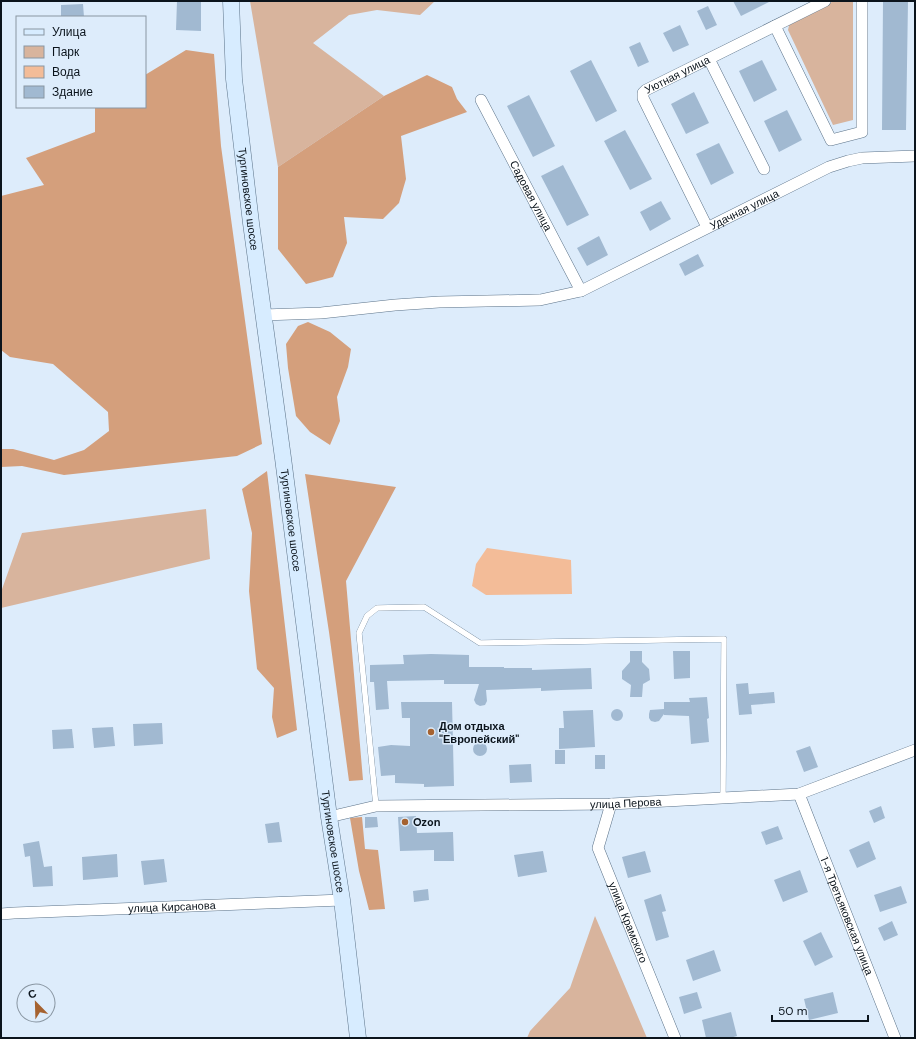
<svg xmlns="http://www.w3.org/2000/svg" width="916" height="1039" viewBox="0 0 916 1039" font-family="'DM Sans',sans-serif">
	<rect width="100%" height="100%" fill="#ddecfb"/>
	<path fill="#d8b49d" d="M250 1H435L420 15 377 10 349 15 313 43 384 96 278 167Z
		M834 1H853V120L833 125 788 30 790 21Z
		M206 509 210 559 1 608V592L22 533Z
		M595 916 647 1038H527L530 1031 570 988Z"/>
	<path fill="#d49f7c" d="M186 50 214 54 221 146 262 444 237 456 64 475 22 466 1 467V449H13L54 460 84 450 109 431 108 412 53 364 10 357 1 350V196L44 185 26 158 95 132V107H145V75Z
		M427 75 452 87 457 99 467 112 401 136 406 179 399 203 383 219 344 217 347 243 333 277 306 284 278 249V167L384 96Z
		M308 322 330 332 351 349 348 367 337 397 340 421 330 445 310 432 296 416 288 368 286 344 298 326Z
		M267 471 297 730 277 738 272 717 274 688 257 669 249 591 252 533 242 489Z
		M305 474 396 487 346 581 363 780 349 781 329 632Z
		M362 817 365 849 378 850 385 909 369 910 359 871 350 818Z"/>
	<path fill="#f3bc98" d="M487 548 571 560 572 594 486 595 472 586 476 564Z"/>
	<path fill="#a1b9d1" d="M177 1H201V31L176 30Z
		M733 1H771L741 16Z
		M883 1H908L906 130H882Z
		M83 4 84 17H61V5Z
		M708 6 717 25 706 30 697 11Z
		M680 25 689 45 673 52 663 33Z
		M640 42 649 62 638 67 629 47Z
		M591 60 617 111 596 122 570 71Z
		M762 60 777 90 754 102 739 71Z
		M694 92 709 123 686 134 671 104Z
		M529 95 555 146 533 157 507 106Z
		M787 110 802 140 779 152 764 121Z
		M625 130 652 179 630 190 604 141Z
		M719 143 734 173 711 185 696 154Z
		M563 165 589 215 567 226 541 176Z
		M661 201 671 219 650 231 640 212Z
		M599 236 608 255 587 266 577 248Z
		M698 254 704 266 685 276 679 264Z
		M630 651H642V662L649 669 650 680 643 684 642 697H630L631 685 622 679V671L630 662Z
		M673 651H690V678L674 679Z
		M431 654 469 655V667H504V668H532V670L591 668 592 689 561 690 541 691V688L486 690 487 701 485 705 480 706 476 704 474 700 479 684H444V680L387 681 389 709 376 710 374 682H370V665L404 664 403 655Z
		M748 683 749 694 774 692 775 703 751 705 752 714 739 715 736 684Z
		M707 697 709 718 707 719 709 742 691 744 689 716 664 715V714L659 721 655 722 651 721 649 718V714L650 710 664 709V702H690L689 698Z
		M401 702H452L454 786 424 787V784L395 783V775L381 776 378 747 391 745 410 746V718H402Z
		M611 715a6 6 0 1 1 12 0a6 6 0 1 1-12 0Z
		M593 710 595 747 559 749V728H564L563 711Z
		M162 723 163 744 134 746 133 724Z
		M113 727 115 746 94 748 92 728Z
		M72 729 74 748 53 749 52 730Z
		M473 749a7 7 0 1 1 14 0a7 7 0 1 1-14 0Z
		M810 746 818 767 804 772 796 751Z
		M555 750H565V764H555Z
		M595 755H605V769H595Z
		M531 764 532 782 510 783 509 765Z
		M881 806 885 818 874 823 869 811Z
		M416 816 417 833 453 832 454 861H434V850L400 851 398 817Z
		M365 817H377L378 827 365 828Z
		M279 822 282 842 268 843 265 824Z
		M778 826 783 839 766 845 761 832Z
		M39 841 44 867 52 866 53 886 33 887 30 856 25 857 23 844Z
		M869 841 876 859 857 868 849 850Z
		M543 851 547 872 518 877 514 855Z
		M645 851 651 872 628 878 622 857Z
		M117 854 118 877 83 880 82 857Z
		M164 859 167 882 144 885 141 861Z
		M800 870 808 892 783 902 774 880Z
		M901 886 907 903 880 912 874 895Z
		M428 889 429 900 414 902 413 891Z
		M661 894 666 911 662 912 669 937 656 941 644 900Z
		M892 921 898 935 884 941 878 928Z
		M821 932 833 957 815 966 803 941Z
		M714 950 721 971 693 981 686 960Z
		M697 992 702 1008 684 1014 679 997Z
		M833 992 838 1013 809 1020 804 999Z
		M731 1012 737 1036 730 1038H706L702 1020Z"/>
	<g fill="none" stroke-linecap="round" stroke-linejoin="round">
		<g stroke="#5c7389" stroke-width="6">
			<path id="lane" d="M376 806 359 633 367 616 377 608 424 607 480 643 724 639 723 798"/>
		</g>
		<g stroke="#5c7389" stroke-width="12">
			<g id="street">
				<path d="M775 26 831 140 862 132V1"/>
				<path d="M709 59 764 169"/>
				<path id="s1" d="M481 100 581 291"/>
				<path id="s2" d="M707 227 643 98V93L646 90 825 1"/>
				<path id="s3" d="M263 315 321 313 395 305 439 302 540 300 581 291 829 167 848 161 862 158 915 156"/>
				<path id="s4" d="M799 794 895 1038"/>
				<path id="s5" d="M611 804 598 848 675 1038"/>
				<path id="s6" d="M329 817 376 806 611 804 799 794 915 750"/>
				<path id="s7" d="M1 914 14 913 342 900"/>
			</g>
		</g>
		<g stroke="#5c7389" stroke-width="17">
			<g id="secondary">
				<path id="s8" d="M231 1 234 79 251 223 283 458 329 817 342 900 358 1038"/>
			</g>
		</g>
		<use href="#lane" stroke="#fff" stroke-width="5.5"/>
		<use href="#street" stroke="#fff" stroke-width="11"/>
		<use href="#secondary" stroke="#d7ecff" stroke-width="16"/>
	</g>
	<g fill="#a56230" stroke="#ddecfb" stroke-width="1.5">
		<circle cx="431" cy="732" r="4"/>
		<circle cx="405" cy="822" r="4"/>
	</g>
	<g text-anchor="middle" dominant-baseline="central" stroke-width="3" stroke-linejoin="round" paint-order="stroke">
		<g font-size="11" fill="#0b141c" stroke="#ddecfb">
			<text stroke="none"><textPath href="#s2" startOffset="188">Уютная улица</textPath></text>
			<text stroke="none"><textPath href="#s1" startOffset="108">Садовая улица</textPath></text>
			<text stroke="none"><textPath href="#s8" startOffset="199">Тургиновское шоссе</textPath></text>
			<text stroke="none"><textPath href="#s3" startOffset="502">Удачная улица</textPath></text>
			<text stroke="none"><textPath href="#s8" startOffset="523">Тургиновское шоссе</textPath></text>
			<text stroke="none"><textPath href="#s6" startOffset="298">улица Перова</textPath></text>
			<text stroke="none"><textPath href="#s8" startOffset="847">Тургиновское шоссе</textPath></text>
			<text stroke="none"><textPath href="#s7" startOffset="171">улица Кирсанова</textPath></text>
			<text stroke="none"><textPath href="#s4" startOffset="131">1-я Третьяковская улица</textPath></text>
			<text stroke="none"><textPath href="#s5" startOffset="126">улица Крамского</textPath></text>
		</g>
		<g font-size="11" font-weight="bold" fill="#0b141c" stroke="#ddecfb" text-anchor="start">
			<text x="439" y="726">Дом отдыха<tspan x="439" dy="13">"Европейский"</tspan></text>
			<text x="413" y="822">Ozon</text>
		</g>
	</g>
	<rect width="916" height="1039" fill="none" stroke="#0b141c" stroke-width="4"/>
	<rect x="16" y="16" width="130" height="92" fill="#ddecfb" stroke="#8996a2"/>
	<rect x="24" y="29" width="20" height="6" fill="#d7ecff" stroke="#8996a2"/>
	<text x="52" y="36" font-size="12" fill="#0b141c">Улица</text>
	<rect x="24" y="46" width="20" height="12" fill="#d8b49d" stroke="#8996a2"/>
	<text x="52" y="56" font-size="12" fill="#0b141c">Парк</text>
	<rect x="24" y="66" width="20" height="12" fill="#f3bc98" stroke="#8996a2"/>
	<text x="52" y="76" font-size="12" fill="#0b141c">Вода</text>
	<rect x="24" y="86" width="20" height="12" fill="#a1b9d1" stroke="#8996a2"/>
	<text x="52" y="96" font-size="12" fill="#0b141c">Здание</text>
	<g transform="translate(36 1003) rotate(337)"><circle r="19" fill="#ddecfb" stroke="#8996a2"/>
	<path d="M0-3L7 15L0 10L-7 15Z" fill="#a56230"/>
	<text y="-6" font-size="11" font-weight="bold" text-anchor="middle" fill="#0b141c">С</text>
	</g>
	<path d="M772 1015v6h96v-6" fill="none" stroke="#0b141c" stroke-width="2"/>
	<text x="778" y="1015" font-size="12" fill="#0b141c" stroke="#ddecfb" stroke-width="3" paint-order="stroke">50 m</text>
</svg>
